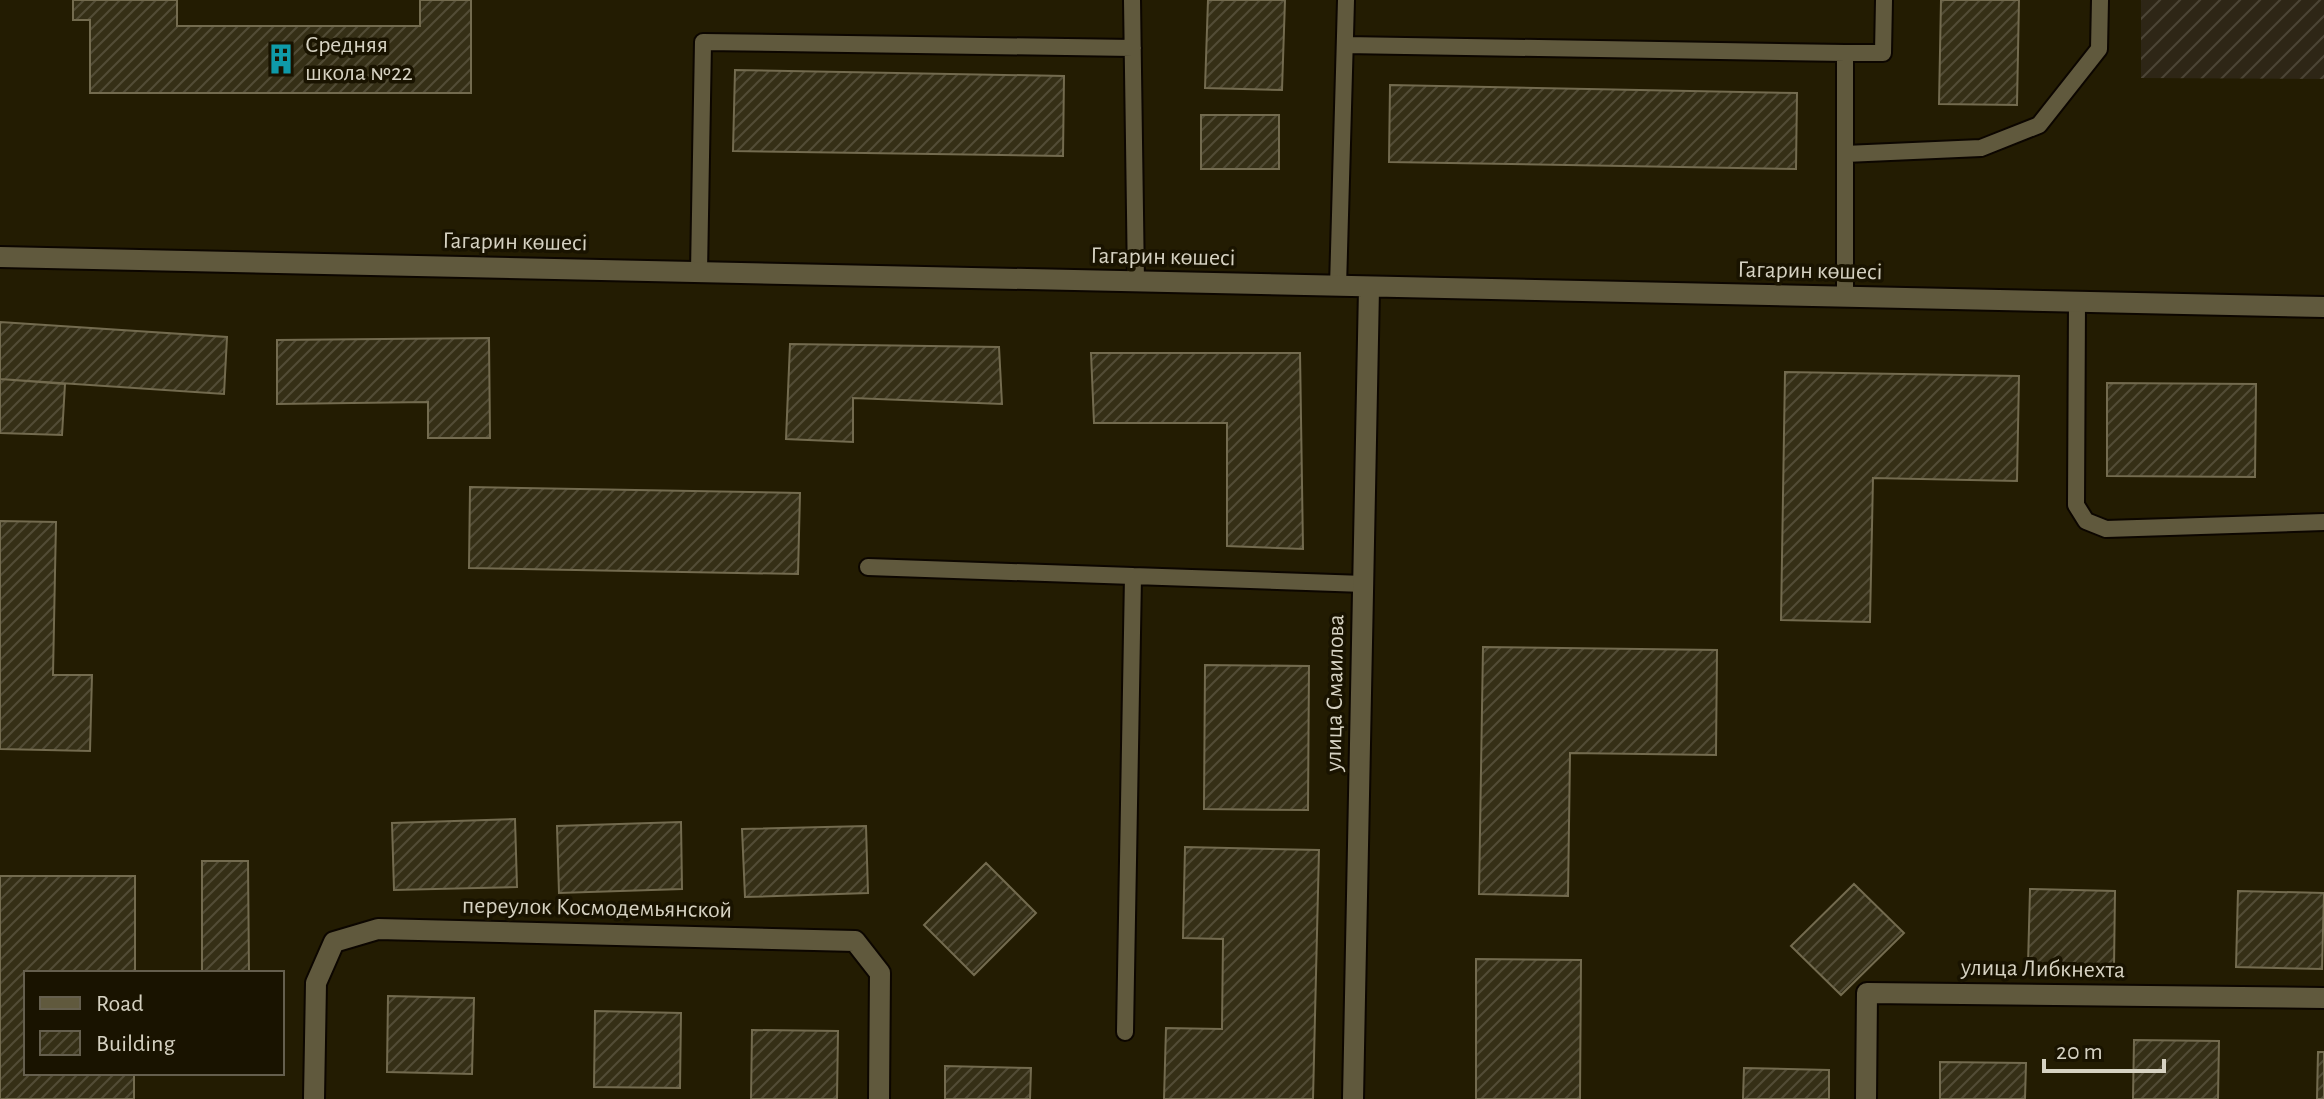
<svg xmlns="http://www.w3.org/2000/svg" width="2324" height="1099" viewBox="0 0 2324 1099" font-family="'Alegreya Sans',sans-serif">
	<defs>
		<pattern id="industrial-furrows" width="10" height="10" patternUnits="userSpaceOnUse" patternTransform="scale(2)"><rect width="10" height="10" fill="#2e2616"/><path d="M-1 1l2-2M0 10L10 0M9 11l2-2" fill="none" stroke="#4c4536"/></pattern>
		<pattern id="building-hatch" width="6" height="6" patternUnits="userSpaceOnUse" patternTransform="scale(2)"><rect width="6" height="6" fill="#352f16"/><path d="M-1 1l2-2M0 6l6-6M5 7l2-2" fill="none" stroke="#524c36"/></pattern>
	</defs>
	<rect width="100%" height="100%" fill="#231c02"/>
	<path fill="url(#industrial-furrows)" d="M2141 0H2324V79L2141 78Z"/>
	<path fill="url(#building-hatch)" stroke="#736b4f" stroke-width="2" d="M73 0H177V26H420V0H471V93H90V20H73Z
		M1208 0H1285L1282 90 1205 88Z
		M1941 0H2019L2017 105 1939 104Z
		M735 70 1064 76 1063 156 733 151Z
		M1390 85 1797 93 1796 169 1389 162Z
		M1201 115H1279V169H1201Z
		M0 322 227 337 224 394 0 379Z
		M489 338 490 438H428V402L277 404V340Z
		M790 344 999 347 1002 404 853 398V442L786 439Z
		M1091 353H1300L1303 549 1227 546V423H1094Z
		M1785 372 2019 376 2017 481 1873 478 1870 622 1781 620Z
		M0 379 65 384 62 435 0 433Z
		M2107 383 2256 384 2255 477 2107 476Z
		M470 487 800 493 798 574 469 568Z
		M0 521 56 522 53 675H92L90 751 0 749Z
		M1483 647 1717 650 1716 755 1570 753 1568 896 1479 894Z
		M1205 665 1309 666 1308 810 1204 809Z
		M515 819 517 887 394 890 392 823Z
		M681 822 682 889 559 893 557 826Z
		M866 826 868 893 745 897 742 829Z
		M1185 847 1319 850 1313 1099H1164L1166 1028 1222 1029 1223 939 1183 938Z
		M202 861H248L249 973H202Z
		M986 863 1036 913 974 975 924 925Z
		M0 876H135V973H26V1073H134V1099H0Z
		M1854 884 1904 933 1841 995 1791 946Z
		M2030 889 2115 891 2114 967 2028 965Z
		M2238 891 2324 893 2322 969 2236 967Z
		M1476 959 1581 960 1580 1099H1476Z
		M388 996 474 998 472 1074 387 1072Z
		M595 1011 681 1013 680 1088 594 1087Z
		M752 1030 838 1031 837 1099H751Z
		M2134 1040 2219 1041 2218 1099H2133Z
		M2318 1052H2324V1099H2317Z
		M1940 1062 2026 1063 2025 1099H1940Z
		M945 1066 1031 1068 1030 1099H945Z
		M1744 1068 1829 1070V1099H1743Z"/>
	<g fill="none" stroke-linecap="round" stroke-linejoin="round">
		<g stroke="#0c0600" stroke-width="20">
			<path id="service" d="M1132 0 1136 283
				M1345 45 1845 53
				M1845 154 1981 148 2039 125 2099 49 2100 0
				M699 272 703 42 1133 48
				M1338 287 1346 0
				M1845 297V53H1883L1884 0
				M2077 302 2076 505 2086 521 2106 529 2324 522
				M868 567 1364 584
				M1125 1032 1133 576"/>
		</g>
		<g stroke="#0c0600" stroke-width="24">
			<path id="minor" d="M314 1099 316 983 334 942 378 929 855 941 880 973 879 1099
				M1866 1099 1867 993 2324 998"/>
		</g>
		<g stroke="#0c0600" stroke-width="24">
			<path id="tertiary" d="M0 257 2324 307
				M1353 1099 1369 288"/>
		</g>
		<use href="#service" stroke="#60593d" stroke-width="16"/>
		<use href="#minor" stroke="#60593d" stroke-width="20"/>
		<use href="#tertiary" stroke="#60593d" stroke-width="20"/>
	</g>
	<defs>
		<g id="building-bare" transform="scale(2.4)"><path d="M-4-6H4V6H1V3H-1V6H-4ZM-2.5-4.3h1.7v1.8h-1.7ZM.8-4.3h1.7v1.8H.8ZM-2.5-1h1.7V.8h-1.7ZM.8-1h1.7V.8H.8Z" fill="#0f9aa8" stroke="#191300" stroke-width="2.5" paint-order="stroke"/></g>
	</defs>
	<g fill-rule="evenodd">
		<use href="#building-bare" x="281" y="59"/>
	</g>
	<g text-anchor="middle" dominant-baseline="central" stroke-width="7" stroke-linejoin="round" paint-order="stroke">
		<g font-size="24" fill="#d6d2c2" stroke="#191300" text-anchor="start">
			<text x="305" y="45">Средняя<tspan x="305" dy="28">школа №22</tspan></text>
		</g>
		<g font-size="24" fill="#d6d2c2" stroke="#191300">
			<text transform="translate(515 242) rotate(1)">Гагарин көшесі</text>
			<text transform="translate(1163 257) rotate(1)">Гагарин көшесі</text>
			<text transform="translate(1810 271) rotate(1)">Гагарин көшесі</text>
			<text transform="translate(1335 693) rotate(-89)">улица Смаилова</text>
			<text transform="translate(597 908) rotate(1)">переулок Космодемьянской</text>
			<text transform="translate(2043 969) rotate(1)">улица Либкнехта</text>
		</g>
	</g>
	<rect x="24" y="971" width="260" height="104" fill="#191300" stroke="#655f4e" stroke-width="2"/>
	<rect x="40" y="997" width="40" height="12" fill="#60593d" stroke="#655f4e" stroke-width="2"/>
	<text x="96" y="1011" font-size="24" fill="#d6d2c2">Road</text>
	<rect x="40" y="1031" width="40" height="24" fill="url(#building-hatch)" stroke="#655f4e" stroke-width="2"/>
	<text x="96" y="1051" font-size="24" fill="#d6d2c2">Building</text>
	<path d="M2044 1059v12h120v-12" fill="none" stroke="#d6d2c2" stroke-width="4"/>
	<text x="2056" y="1059" font-size="24" fill="#d6d2c2" stroke="#191300" stroke-width="6" paint-order="stroke">20 m</text>
</svg>
